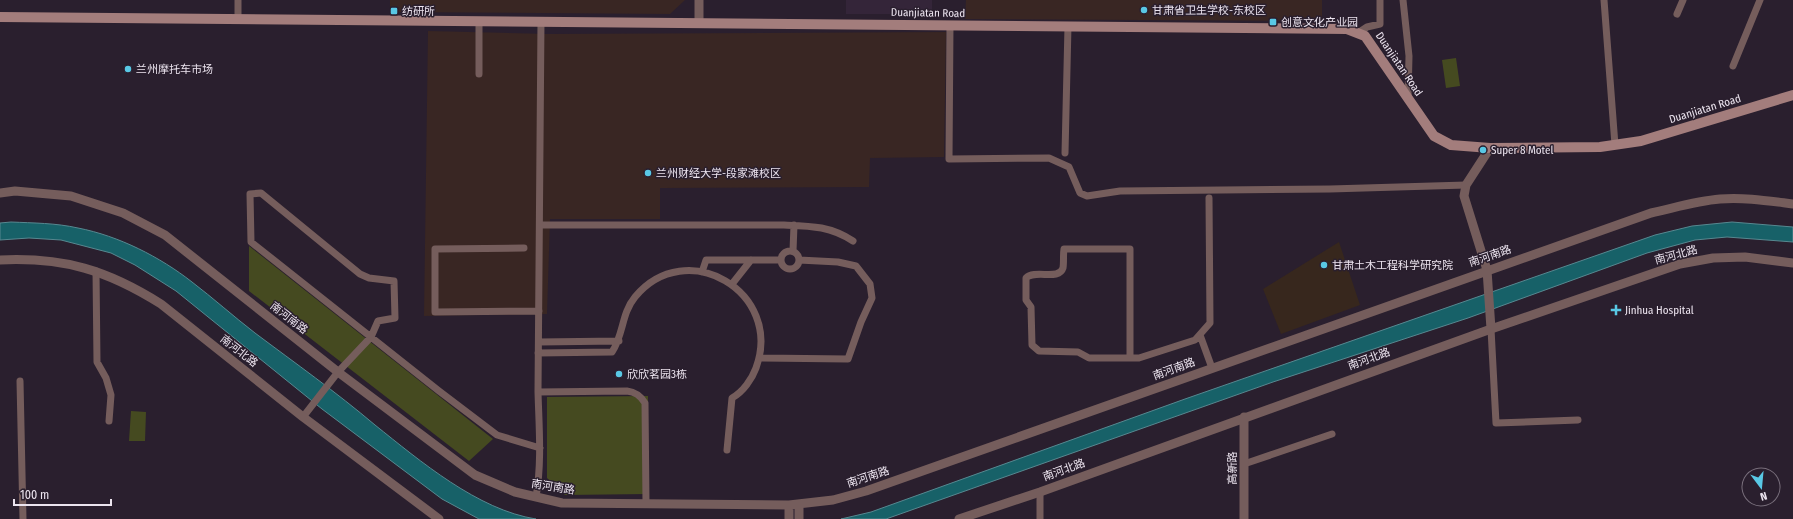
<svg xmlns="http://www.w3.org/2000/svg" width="1793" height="519" viewBox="0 0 1793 519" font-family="'Fira Sans Condensed','Noto Sans SC',sans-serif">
	<rect width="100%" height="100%" fill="#2a1f2e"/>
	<path fill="#37271d" d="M1339 242 1360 305 1281 334 1263 289Z"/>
	<path fill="#342539" d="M846 0H932V14H846Z"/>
	<path fill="#392623" d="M390 0H685L670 14 390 12Z
		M966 0H1322V21L965 19Z
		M428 31 547 34 946 32 944 157 870 158 869 187 660 188V219H550L547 314 424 316Z"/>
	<path fill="#454a20" d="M1456 58 1460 86 1446 88 1442 60Z
		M249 246 493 439 469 461 249 291Z
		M648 396V494L565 495 547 478V397Z
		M131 411 146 412 145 441H129Z"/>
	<path fill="#176168" stroke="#578890" d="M11 222C33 223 56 223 78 228 119 236 160 257 192 282 213 298 233 316 255 333 295 363 336 392 375 425 420 461 478 510 536 519H479L442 499 322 409 176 291 135 265 111 253 61 240 29 238 0 240V223Z
		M1732 222 1793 227V242L1727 237 1695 240 1647 253 1468 318 1273 382 886 519H841L871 512 1185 399 1655 235 1692 226Z"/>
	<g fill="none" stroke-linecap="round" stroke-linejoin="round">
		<path stroke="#755d5c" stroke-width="7" d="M1403 0 1409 56 1408 98
			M1604 0 1615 145
			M1677 14 1683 0
			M238 18V0
			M479 21V74
			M950 25 949 159 1049 158 1069 167 1080 193 1087 196 1120 191 1330 189 1466 185
			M1358 33 1367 27 1380 24V0
			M1733 66 1760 0
			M1065 153 1068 26
			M540 225H784C811 226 830 226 853 241
			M524 248 435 249V312L539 311
			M793 251 794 225
			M781 260a9 9 0 1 1 18 0a9 9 0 1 1-18 0Z
			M96 271 97 362 106 378 111 395 109 421
			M702 272 706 260H781
			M732 284 751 260
			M1491 329 1496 423 1578 420
			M1200 335 1212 368
			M539 342 619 341
			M538 353 612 352C624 334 621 314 635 297 686 235 784 292 756 368 752 379 743 392 732 398L727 450
			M760 358 848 359 861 322 872 298 870 284 856 266 838 262 799 260
			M1130 358V249H1064C1063 255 1064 262 1063 268 1059 281 1035 269 1026 278V300L1031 307 1032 345 1039 351 1078 352 1089 358H1139L1195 340 1210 323 1209 198
			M20 381 23 519
			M538 392 627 391C635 392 640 395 645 403L646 503
			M303 417 338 372 371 337 378 321 395 318 394 281 369 278 360 274 261 193 250 194 251 242 439 391 497 435 540 448
			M1244 464 1332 434
			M536 497C542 462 539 427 538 392L541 21
			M1040 519V492"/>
		<path stroke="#755d5c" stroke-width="9" d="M699 0V23
			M1490 148 1466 185 1464 196 1487 270 1491 329
			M0 193 15 191 71 196 123 213 165 235 338 372 475 475 515 492 562 503 789 505 833 500 866 491 1651 213C1674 208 1696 201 1720 199 1744 197 1769 201 1793 204
			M0 260C64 257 107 270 161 304L303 417 439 519
			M789 505V519
			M799 519V504
			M959 519 1040 492 1491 329 1680 264 1713 258 1745 257 1793 263
			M1244 519V417"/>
		<path stroke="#a37d7c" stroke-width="10" d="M0 17 1347 29 1365 36 1434 136 1451 145 1490 148 1600 147 1641 141 1793 95"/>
	</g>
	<g fill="#59c8e5" stroke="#2a1f2e" stroke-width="1.5">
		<circle cx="1144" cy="10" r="4"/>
		<rect x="390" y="7" width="8" height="8" rx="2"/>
		<rect x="1269" y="18" width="8" height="8" rx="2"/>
		<circle cx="128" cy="69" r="4"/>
		<circle cx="1483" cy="150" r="4"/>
		<circle cx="648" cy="173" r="4"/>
		<circle cx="1324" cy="265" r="4"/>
		<path d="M1614 304h4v4h4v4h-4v4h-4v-4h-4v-4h4z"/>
		<circle cx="619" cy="374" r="4"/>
	</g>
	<g text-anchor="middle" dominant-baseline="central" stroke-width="3" stroke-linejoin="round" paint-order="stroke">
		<g font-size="11" fill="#ece4ef" stroke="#2a1f2e" text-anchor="start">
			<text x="1152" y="10">甘肃省卫生学校-东校区</text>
			<text x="402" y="11">纺研所</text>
			<text x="1281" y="22">创意文化产业园</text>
			<text x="136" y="69">兰州摩托车市场</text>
			<text x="1491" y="150">Super 8 Motel</text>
			<text x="656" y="173">兰州财经大学-段家滩校区</text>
			<text x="1332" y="265">甘肃土木工程科学研究院</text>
			<text x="1625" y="310">Jinhua Hospital</text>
			<text x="627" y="374">欣欣茗园3栋</text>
		</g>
		<g font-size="11" fill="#ece4ef" stroke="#2a1f2e">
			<text transform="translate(928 13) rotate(1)">Duanjiatan Road</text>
			<text transform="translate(1399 64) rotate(56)">Duanjiatan Road</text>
			<text transform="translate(1705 109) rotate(-17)">Duanjiatan Road</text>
			<text transform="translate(1676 255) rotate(-15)">南河北路</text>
			<text transform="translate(1490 256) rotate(-19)">南河南路</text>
			<text transform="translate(289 318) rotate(38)">南河南路</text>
			<text transform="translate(239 351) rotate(38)">南河北路</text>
			<text transform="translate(1369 359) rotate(-20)">南河北路</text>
			<text transform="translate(1174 369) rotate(-20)">南河南路</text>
			<text transform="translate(1232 468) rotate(-90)">高新路</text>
			<text transform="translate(1064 470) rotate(-20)">南河北路</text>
			<text transform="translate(868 477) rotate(-18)">南河南路</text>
			<text transform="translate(553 487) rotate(9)">南河南路</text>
		</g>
	</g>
	<g transform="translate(1761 487) rotate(164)"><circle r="19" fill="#2a1f2e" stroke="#786e7b"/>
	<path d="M0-3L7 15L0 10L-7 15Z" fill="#59c8e5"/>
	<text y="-6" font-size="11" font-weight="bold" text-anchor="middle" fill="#ece4ef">N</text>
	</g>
	<path d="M14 499v6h97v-6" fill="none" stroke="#ece4ef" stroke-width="2"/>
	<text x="20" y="499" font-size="12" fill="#ece4ef" stroke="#2a1f2e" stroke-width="3" paint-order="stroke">100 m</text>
</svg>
